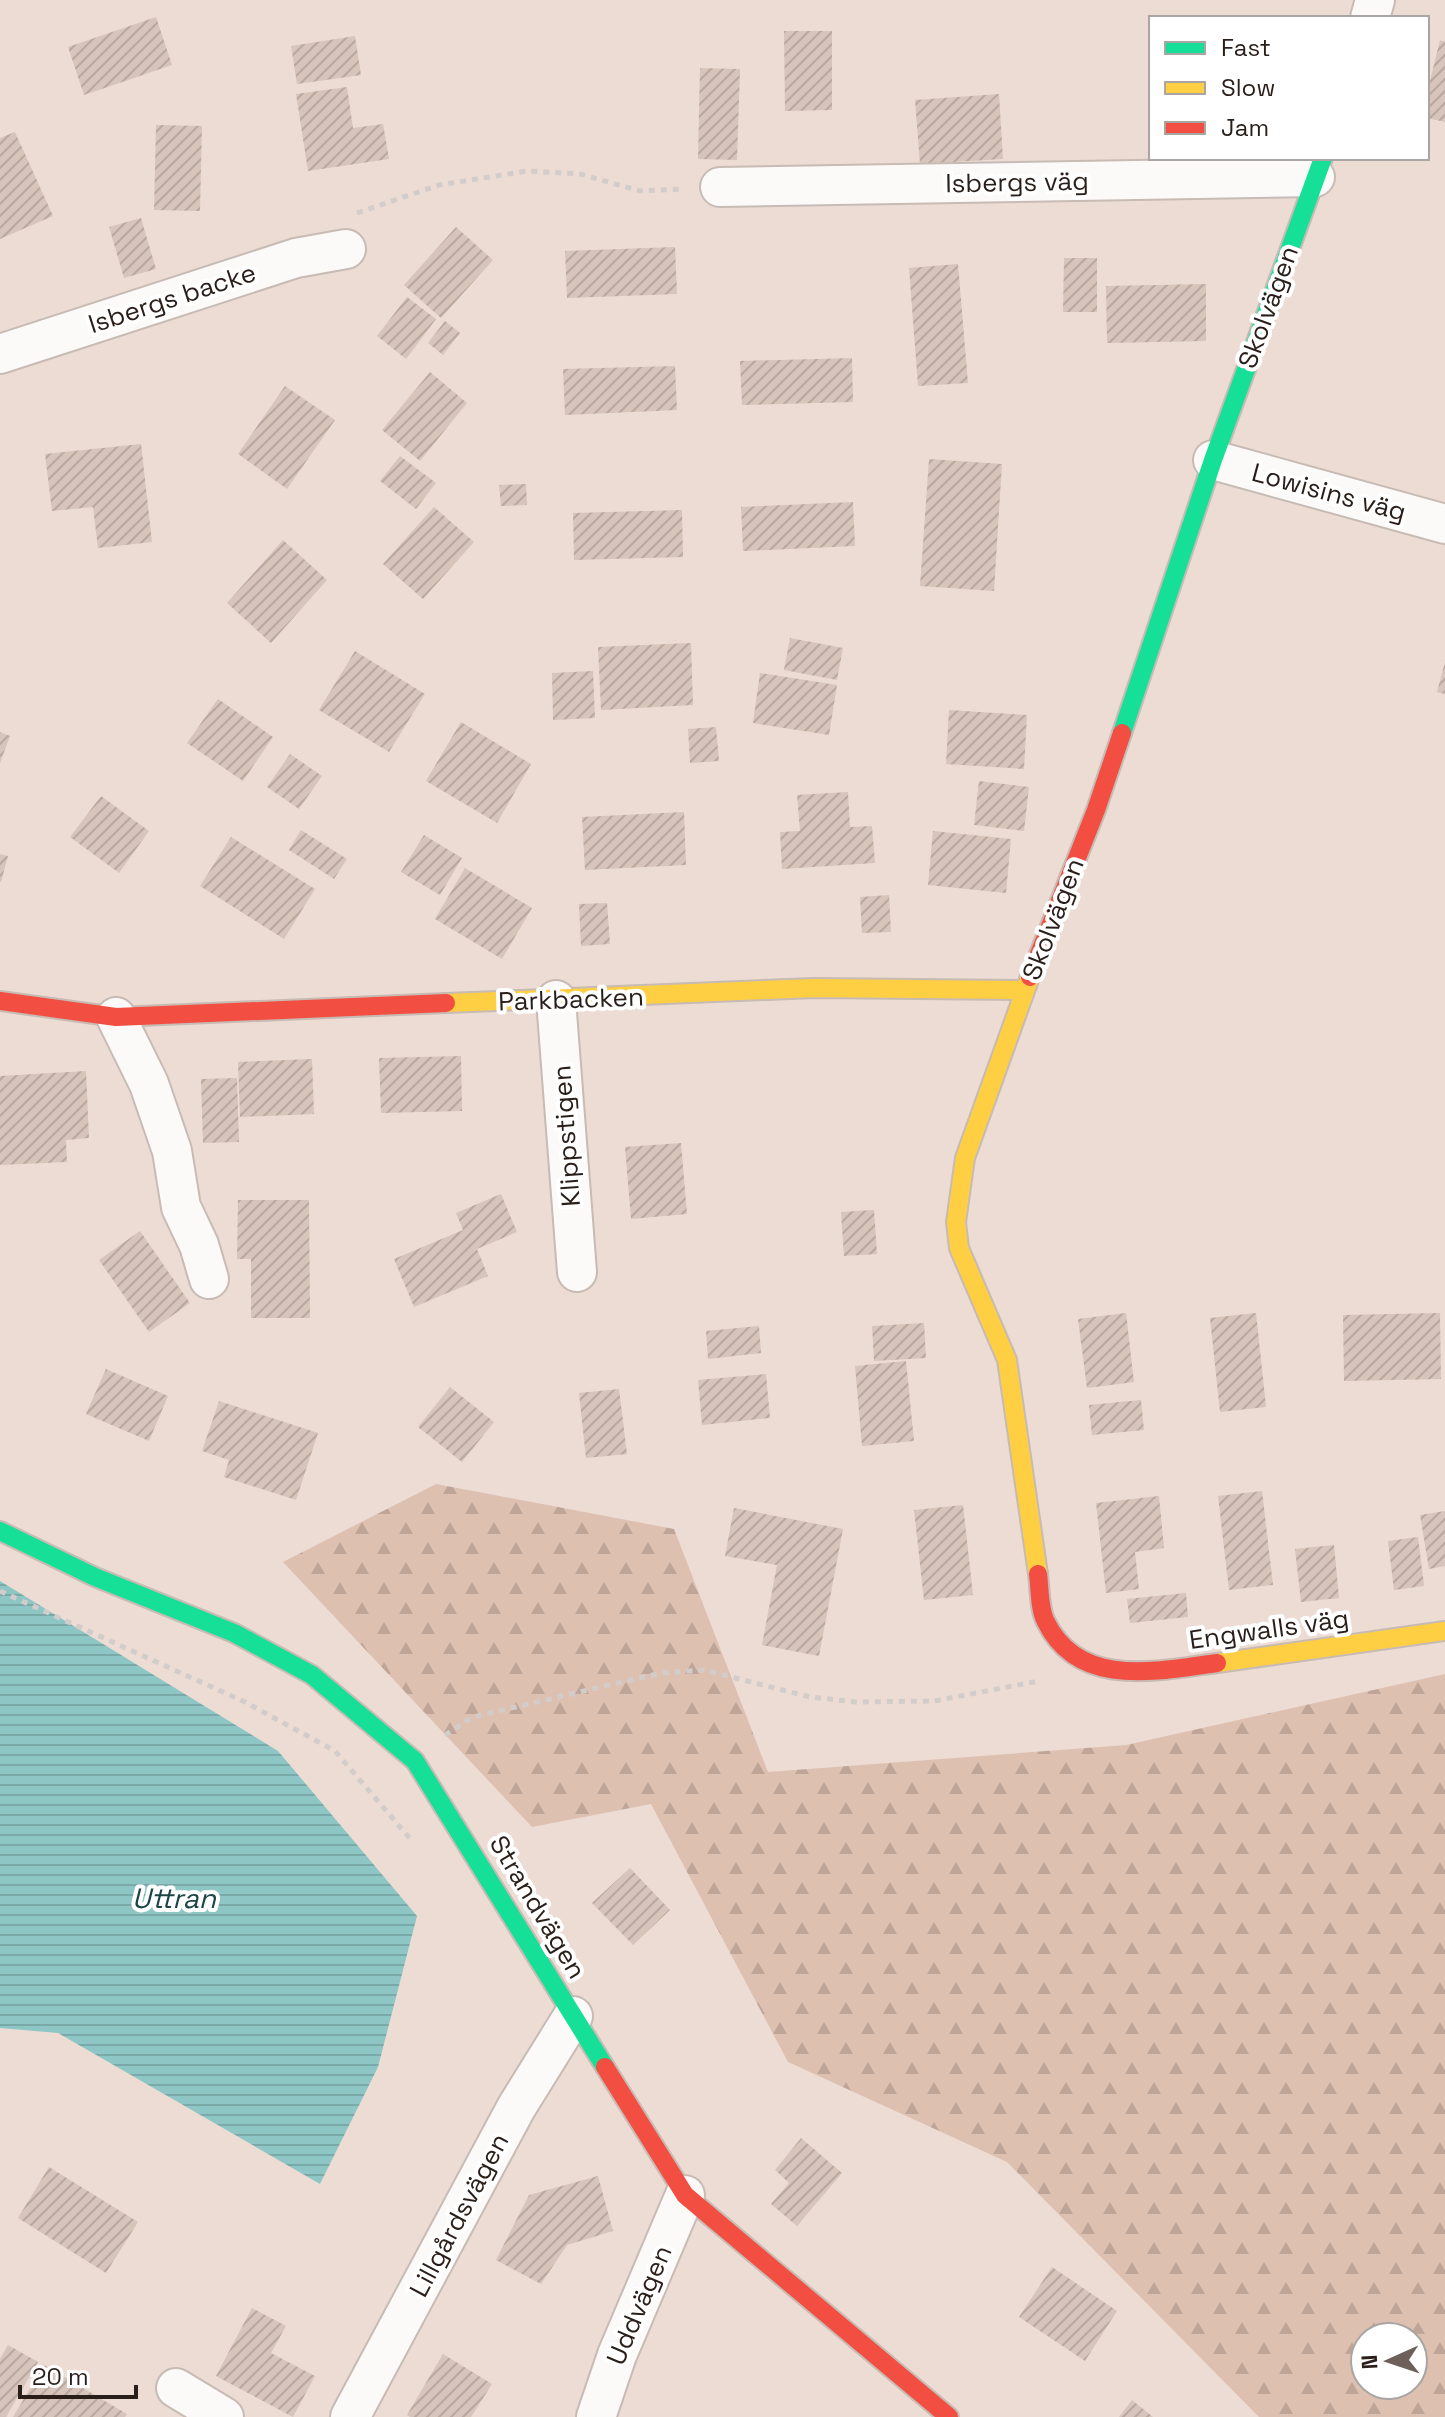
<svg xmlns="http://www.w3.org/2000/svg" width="1445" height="2417" viewBox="0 0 1445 2417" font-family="'Space Grotesk',sans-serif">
	<defs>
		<pattern id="forest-firs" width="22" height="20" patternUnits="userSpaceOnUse" patternTransform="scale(2)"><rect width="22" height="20" fill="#dec0b1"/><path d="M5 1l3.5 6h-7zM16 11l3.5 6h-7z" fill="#bea598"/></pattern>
		<pattern id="water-rules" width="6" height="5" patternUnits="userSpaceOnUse" patternTransform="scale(2)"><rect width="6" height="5" fill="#8dc6c4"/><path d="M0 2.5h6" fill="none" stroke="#7aaaa8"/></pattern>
		<pattern id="building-hatch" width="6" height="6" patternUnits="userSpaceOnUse" patternTransform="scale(2)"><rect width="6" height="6" fill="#d7c4ba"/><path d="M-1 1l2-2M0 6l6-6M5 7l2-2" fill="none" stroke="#b9a89f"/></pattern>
	</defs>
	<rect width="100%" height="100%" fill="#ecdcd4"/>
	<path fill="url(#forest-firs)" fill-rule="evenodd" d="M436 1484 674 1529 768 1772 1126 1745 1445 1674V2417H1259L1007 2162 788 2062 651 1804 532 1827 283 1562ZM1365 2337H1413V2385H1365Z"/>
	<path fill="url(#water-rules)" d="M0 1581 278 1751 417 1916 378 2067 320 2184 58 2033 0 2028Z"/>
	<path fill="url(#building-hatch)" d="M156 17 172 65 84 95 68 47Z
		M784 31H832V110L785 111Z
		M355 36 361 75 297 84 291 46Z
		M1440 40 1445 42V122L1427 118V93Z
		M700 68 740 69 737 160 698 159Z
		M347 87 353 128 383 124 389 159 308 171 296 94Z
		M999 94 1003 159 920 164 915 100Z
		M156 125 202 126 200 211 154 210Z
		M15 132 53 216 0 239V138Z
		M141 218 156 269 124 278 109 227Z
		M456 227 493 260 441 318 404 285Z
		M675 247 677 294 567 298 565 251Z
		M1064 258H1097V312H1063Z
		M958 264 968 383 918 386 909 268Z
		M1206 284V341L1107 343 1106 286Z
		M407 297 436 319 406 359 377 336Z
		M445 321 460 333 443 355 428 343Z
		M852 358 853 402 742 405 740 361Z
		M675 366 677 410 565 415 563 369Z
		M430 372 467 403 420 461 382 430Z
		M285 386 335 420 287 489 238 454Z
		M141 444 152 542 98 548 93 507 52 511 45 454Z
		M400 456 436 483 416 509 380 481Z
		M929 459 1002 464 994 591 920 586Z
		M526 484 527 505 501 506 499 485Z
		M853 502 855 546 743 551 741 507Z
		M434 507 474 542 423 599 383 564Z
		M682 510 683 557 574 560 573 513Z
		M283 540 327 580 271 643 227 603Z
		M790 638 843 648 837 680 784 670Z
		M691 643 693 705 601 710 598 647Z
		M355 651 425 694 389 752 319 710Z
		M1445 662V694L1437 692Z
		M593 671 595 718 553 720 552 673Z
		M760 673 837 685 829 735 753 723Z
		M218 699 273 737 243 781 187 743Z
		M949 710 1027 715 1024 769 946 764Z
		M461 722 531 764 497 823 426 781Z
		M716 727 719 761 690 763 688 729Z
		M0 732 10 736 0 763Z
		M290 754 322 776 299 809 267 787Z
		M979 781 1029 787 1024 831 974 825Z
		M848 792 850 827 872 826 875 863 782 869 780 832 800 831 797 795Z
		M101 796 149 831 119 873 70 837Z
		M684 812 686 865 585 870 582 817Z
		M301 830 347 859 334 879 289 850Z
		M933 831 1011 839 1006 893 928 885Z
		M424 835 462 858 440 895 401 872Z
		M231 837 315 889 284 939 200 886Z
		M0 854 8 856 1 882H0Z
		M465 868 532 908 502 959 435 919Z
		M889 895 891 932 862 933 860 897Z
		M607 903 610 944 581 946 579 904Z
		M461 1056 462 1111 381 1113 379 1058Z
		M312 1059 314 1114 240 1117 238 1062Z
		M86 1071 89 1138 66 1140 67 1162 0 1165V1076Z
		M237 1078 239 1142 203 1143 201 1079Z
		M681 1143 687 1214 631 1219 625 1147Z
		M501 1194 517 1232 477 1249 488 1276 414 1307 394 1259 463 1230 456 1213Z
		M238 1200H309L310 1318H251V1259H237Z
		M874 1210 877 1254 844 1256 841 1212Z
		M140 1231 190 1303 149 1332 99 1260Z
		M1126 1313 1134 1382 1087 1388 1078 1319Z
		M1256 1313 1266 1407 1220 1412 1210 1318Z
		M1440 1313 1441 1379 1344 1381 1343 1315Z
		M924 1323 926 1358 874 1361 872 1326Z
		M759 1326 761 1353 708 1359 706 1331Z
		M906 1361 914 1441 862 1446 855 1366Z
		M106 1369 168 1396 149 1441 86 1414Z
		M766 1374 770 1418 702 1425 698 1380Z
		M450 1387 494 1422 462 1462 418 1427Z
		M619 1389 627 1454 586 1458 579 1393Z
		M1141 1400 1144 1430 1092 1435 1089 1405Z
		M219 1401 318 1433 296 1500 224 1477 229 1460 202 1451Z
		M1262 1491 1273 1585 1229 1590 1218 1496Z
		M1159 1496 1164 1548 1135 1552 1139 1589 1106 1593 1096 1503Z
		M963 1505 973 1595 924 1600 914 1510Z
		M734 1508 843 1529 819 1656 762 1645 777 1565 725 1556Z
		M1445 1511V1566L1429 1569 1420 1515Z
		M1418 1537 1424 1586 1394 1590 1388 1541Z
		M1334 1545 1339 1598 1301 1602 1295 1549Z
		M1186 1593 1188 1617 1130 1623 1127 1599Z
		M630 1868 670 1910 633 1945 592 1903Z
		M801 2138 842 2173 797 2226 771 2204 789 2183 775 2170Z
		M49 2167 138 2222 106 2273 18 2218Z
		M598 2176 613 2231 567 2245 541 2284 496 2260 529 2195Z
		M1052 2267 1117 2311 1085 2361 1019 2317Z
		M252 2308 286 2326 271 2353 315 2376 293 2417 216 2376Z
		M8 2345 38 2362 6 2417H0V2359Z
		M443 2354 492 2384 471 2417H410L407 2415Z
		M44 2365 127 2414 125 2417H13Z
		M1132 2400 1153 2417H1119Z"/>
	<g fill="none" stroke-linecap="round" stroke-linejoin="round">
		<g stroke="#c7bbb4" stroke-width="42">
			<path id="street" d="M1370 18 1375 0
				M720 187 1315 177
				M0 354 296 258 346 249
				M1213 460 1445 524
				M556 1000 577 1272
				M116 1017 149 1084 172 1151 181 1207 199 1245 209 1279
				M176 2388 224 2417
				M350 2417 516 2108 573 2016
				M596 2417 617 2355 685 2195"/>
		</g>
		<g stroke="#c7bbb4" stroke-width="22">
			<path id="fast" d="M1122 733 1213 460 1323 158
				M0 1531 95 1577 234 1633 312 1675 415 1761 605 2067"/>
		</g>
		<g stroke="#c7bbb4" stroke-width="22">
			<path id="slow" d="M1030 977 965 1158 956 1222 959 1248 1007 1360 1038 1574
				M446 1003 814 988 1025 990
				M1217 1663 1445 1631"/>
		</g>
		<g stroke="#c7bbb4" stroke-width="22">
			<path id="jam" d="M1030 977 1096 810 1122 733
				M0 1001 116 1017 446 1003
				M1038 1574C1040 1588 1039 1609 1046 1622 1079 1689 1157 1671 1217 1663
				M605 2067 685 2195 949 2417"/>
		</g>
		<path stroke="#d2cdcb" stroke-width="5" stroke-dasharray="6 6" stroke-linecap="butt" d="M357 213 439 185 527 171 580 174 640 191 683 189
			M0 1591 245 1702 335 1751 413 1842
			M445 1735 473 1717 661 1673 704 1670 810 1697 856 1702 934 1701 1039 1681"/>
		<use href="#street" stroke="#fcfaf9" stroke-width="38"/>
		<use href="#fast" stroke="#16e098" stroke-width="18"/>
		<use href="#slow" stroke="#ffcf43" stroke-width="18"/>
		<use href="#jam" stroke="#f24e42" stroke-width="18"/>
	</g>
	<g text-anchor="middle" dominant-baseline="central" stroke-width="8" stroke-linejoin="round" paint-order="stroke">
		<g font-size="26" fill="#291e19" stroke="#fff">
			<text transform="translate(1017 182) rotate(-1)">Isbergs väg</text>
			<text transform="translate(172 298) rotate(-18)">Isbergs backe</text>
			<text transform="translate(1268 307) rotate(-70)">Skolvägen</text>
			<text transform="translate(1329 492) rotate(15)">Lowisins väg</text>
			<text transform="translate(1053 919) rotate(-69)">Skolvägen</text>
			<text transform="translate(571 999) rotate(-2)">Parkbacken</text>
			<text transform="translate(566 1136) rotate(-94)">Klippstigen</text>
			<text transform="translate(1269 1629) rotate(-8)">Engwalls väg</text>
			<text transform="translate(538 1907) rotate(59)">Strandvägen</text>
			<text transform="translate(459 2215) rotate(-62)">Lillgårdsvägen</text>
			<text transform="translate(639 2305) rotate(-67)">Uddvägen</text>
		</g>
		<g font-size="28" font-style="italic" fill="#1c4545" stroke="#fff">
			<text x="174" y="1898">Uttran</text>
		</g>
	</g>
	<rect x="1149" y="16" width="280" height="144" fill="#ffffff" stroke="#a9a5a3" stroke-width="2"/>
	<rect x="1165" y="42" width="40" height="12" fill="#16e098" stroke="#a9a5a3" stroke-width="2"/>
	<text x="1221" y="56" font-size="24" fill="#291e19">Fast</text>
	<rect x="1165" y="82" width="40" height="12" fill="#ffcf43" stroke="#a9a5a3" stroke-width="2"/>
	<text x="1221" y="96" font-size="24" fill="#291e19">Slow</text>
	<rect x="1165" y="122" width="40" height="12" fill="#f24e42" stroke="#a9a5a3" stroke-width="2"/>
	<text x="1221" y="136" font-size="24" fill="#291e19">Jam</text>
	<g transform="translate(1389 2361) rotate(267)"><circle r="38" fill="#ffffff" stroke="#a9a5a3" stroke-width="2"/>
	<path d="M0-6L14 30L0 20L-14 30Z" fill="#6d605a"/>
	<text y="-12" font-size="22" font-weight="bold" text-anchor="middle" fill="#291e19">N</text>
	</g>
	<path d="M20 2385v12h116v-12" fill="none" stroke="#291e19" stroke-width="4"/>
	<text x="32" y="2385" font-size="24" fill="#291e19" stroke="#ffffff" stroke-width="6" paint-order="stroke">20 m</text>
</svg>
